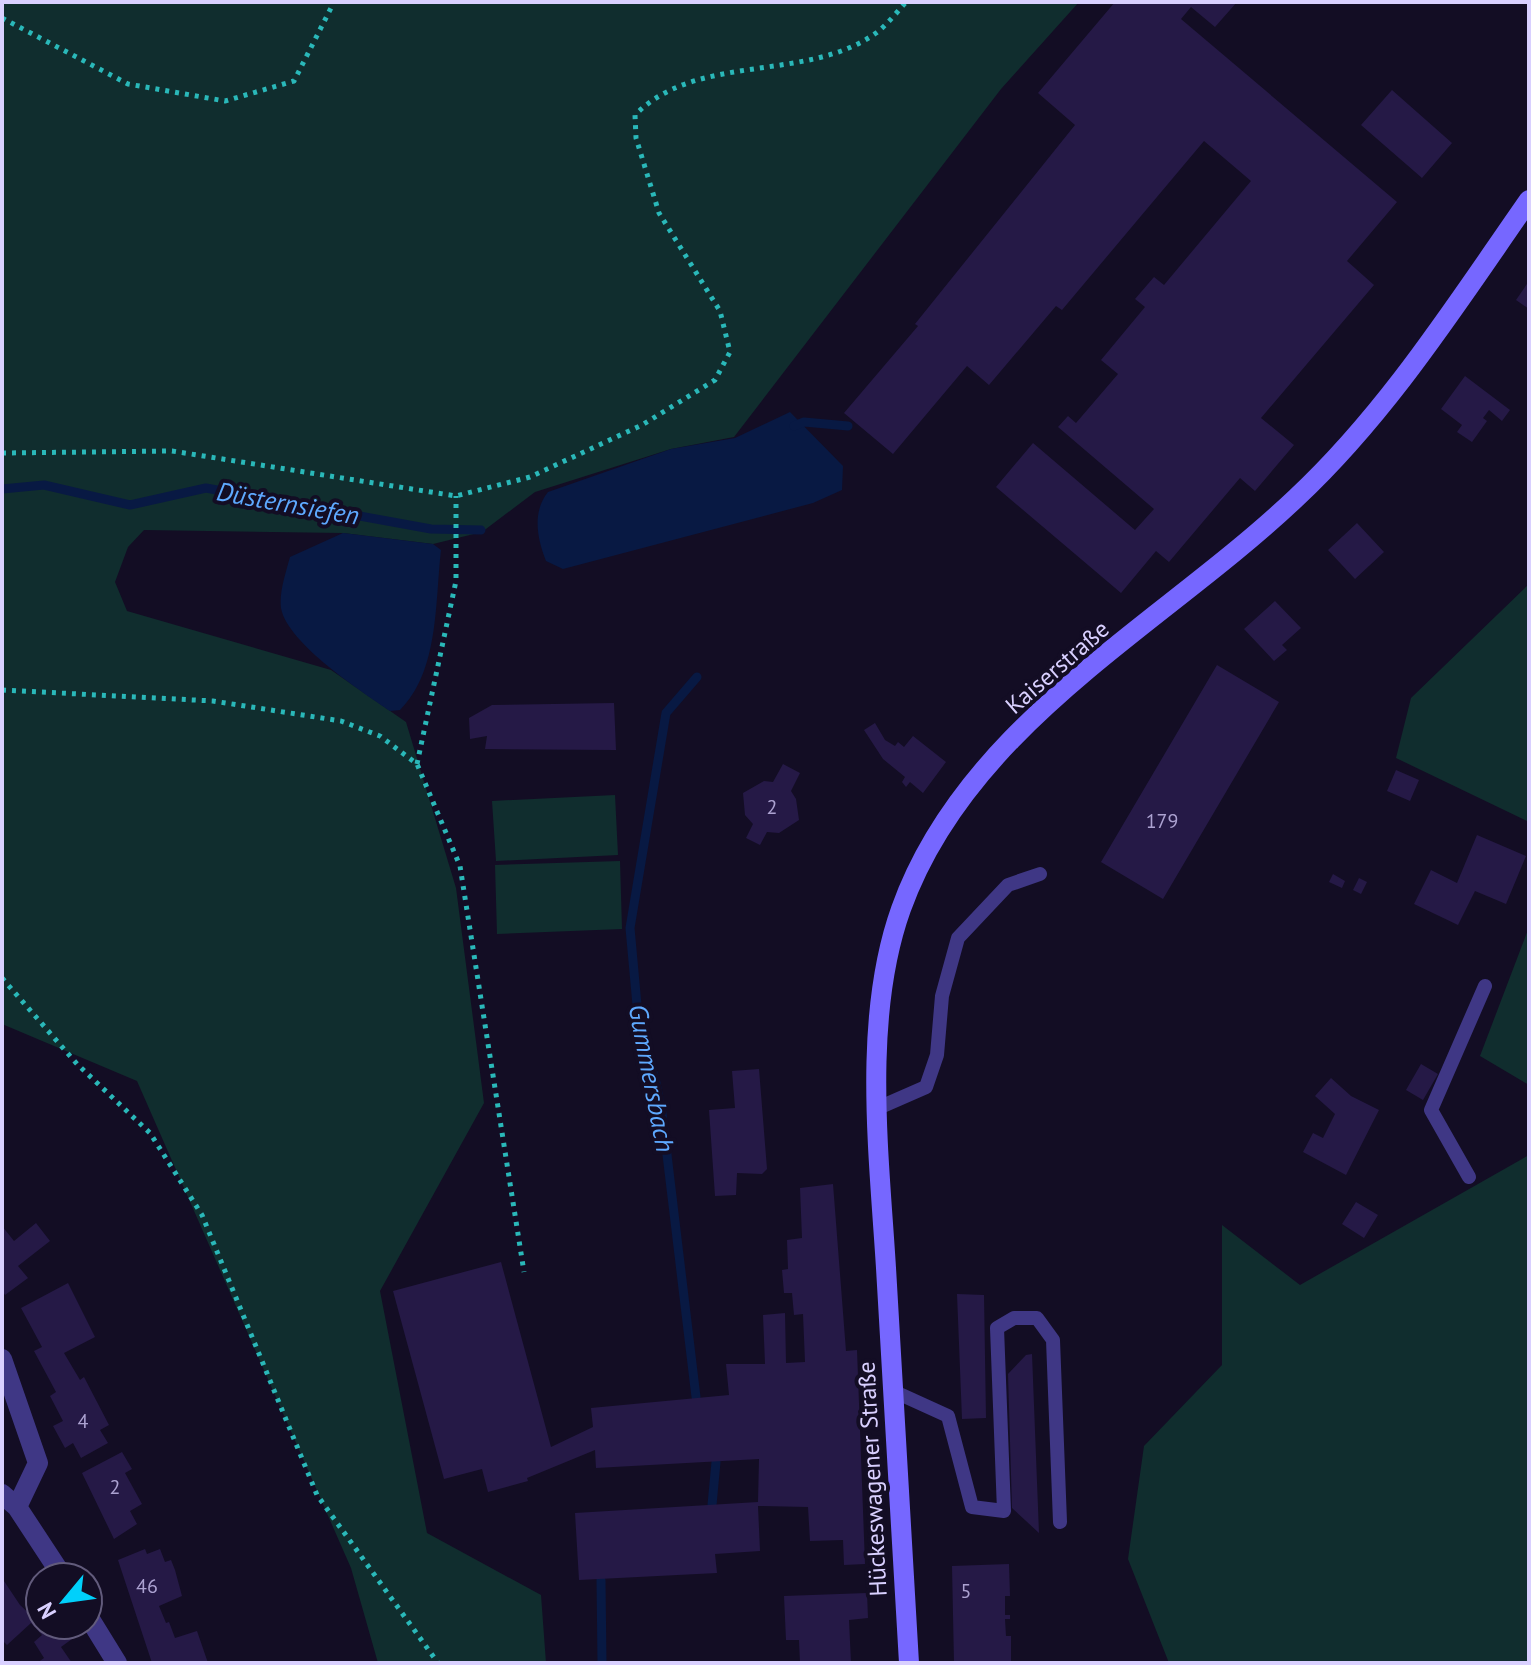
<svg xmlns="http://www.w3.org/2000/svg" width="1531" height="1665" viewBox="0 0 1531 1665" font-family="'PT Sans',sans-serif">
	<rect width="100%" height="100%" fill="#130d24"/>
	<path fill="#102d2e" d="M2 2H1079L1001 89 734 437 671 449 535 492 482 532 433 544 343 533 144 530 128 547 115 582 127 611 331 670 406 722 456 888 484 1103 380 1291 427 1533 541 1595 546 1663H378L351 1568 137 1081 2 1024Z
		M1529 584V822L1396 758 1411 698Z
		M615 795 618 855 496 861 492 801Z
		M620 861 622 929 497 934 495 865Z
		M1529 927V1085L1480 1056Z
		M1529 1155V1663H1169L1128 1559 1144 1446 1222 1365V1225L1300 1285Z"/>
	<path fill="#081943" d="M790 412 843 466 842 490 813 503 563 569 546 561C537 538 532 512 548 492L671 449 735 438Z
		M343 533 433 544 441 550C435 603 439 671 400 710L390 711C362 692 287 643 281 608 279 592 286 572 290 557Z"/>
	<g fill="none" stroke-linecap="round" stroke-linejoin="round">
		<path stroke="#081943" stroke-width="9" d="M794 426 804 422 848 426
			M2 489 44 485 130 505 206 488 431 529 481 530
			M696 1397 662 1113 655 1078 640 1038 630 928 666 713 697 677
			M712 1505 716 1462
			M601 1580 602 1663"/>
	</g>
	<path fill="#251946" d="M1115 2H1237L1215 27 1191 7 1181 19 1397 202 1347 261 1374 285 1261 418 1294 445 1255 491 1240 478 1169 562 1156 551 1121 593 996 487 1033 443 1135 530 1154 509 1058 427 1068 416 1076 423 1118 374 1101 360 1145 307 1135 299 1154 277 1164 285 1251 181 1204 141 1062 310 1056 306 989 385 967 366 893 454 844 413 918 326 915 324 1075 125 1038 93Z
		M1392 90 1452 143 1422 178 1361 125Z
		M1529 281V309L1516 300Z
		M1465 376 1510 410 1502 421 1489 410 1483 418 1487 421 1472 442 1457 432 1462 425 1441 409Z
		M1357 523 1384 552 1355 579 1328 550Z
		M1275 601 1301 628 1282 645 1287 650 1274 661 1244 629Z
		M1217 665 1279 702 1163 899 1101 862Z
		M614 703 616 750 485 749 487 736 470 739 469 718 492 705Z
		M875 723 885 740 895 746 898 742 904 747 913 736 946 762 923 793 910 782 906 787 902 782 905 777 883 759 864 730Z
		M783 764 800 773 791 791 796 799 799 820 779 833 767 832 760 845 746 838 753 824 745 815 743 793 764 781 773 782Z
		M1396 770 1419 780 1410 801 1387 791Z
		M1477 835 1526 856 1506 904 1475 891 1458 925 1414 904 1431 870 1457 883Z
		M1333 874 1345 881 1342 888 1329 882Z
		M1359 878 1367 882 1361 894 1353 890Z
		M1421 1064 1438 1074 1423 1100 1406 1090Z
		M759 1069 767 1169 762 1174 737 1173 736 1195 715 1196 709 1110 735 1108 732 1071Z
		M1331 1078 1351 1096 1379 1110 1346 1175 1303 1152 1313 1133 1323 1138 1335 1114 1315 1096Z
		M833 1184 846 1351 857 1350 865 1564 844 1565 843 1540 810 1541 808 1507 758 1506 760 1551 715 1554 717 1573 579 1580 575 1513 758 1502 759 1459 596 1468 595 1450 527 1478 528 1481 488 1492 482 1469 444 1479 393 1291 501 1262 551 1447 593 1427 591 1408 729 1395 726 1364H765L763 1315 785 1313 786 1363 805 1362 803 1314 794 1315 792 1293H784L782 1270 788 1269 787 1240 802 1238 800 1188Z
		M1356 1202 1378 1215 1364 1238 1342 1224Z
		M36 1223 50 1241 18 1266 28 1278 5 1295 2 1290V1226L14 1241Z
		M68 1283 95 1337 64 1353 80 1380 84 1377 109 1425 100 1430 108 1443 81 1458 73 1443 65 1448 53 1426 63 1421 50 1396 56 1392 34 1351 42 1347 21 1308Z
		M957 1294 984 1295 986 1418 962 1419Z
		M1032 1354 1039 1533 1012 1508 1008 1374 1026 1355Z
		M122 1452 132 1469 125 1473 142 1504 130 1511 137 1524 114 1539 82 1473Z
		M145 1549 147 1554 160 1549 165 1562 171 1560 175 1570 182 1596 159 1606 166 1623 169 1622 175 1638 197 1631 208 1663H152L118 1560Z
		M1009 1564 1010 1596H1005V1615H1010V1619H1005L1006 1636H1011V1663H954L952 1566Z
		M2 1578 20 1605 35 1619 40 1615V1625H62L72 1639 61 1647 72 1663H37L44 1658 34 1642 42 1635 31 1623 7 1645 2 1640Z
		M867 1593 868 1618 849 1620 851 1663H800L799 1640H786L784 1596Z"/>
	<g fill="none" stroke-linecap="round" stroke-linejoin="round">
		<path stroke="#2ab8b9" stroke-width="5" stroke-dasharray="4 6" stroke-linecap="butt" d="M2 18 128 84 225 101 294 81 334 2
			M2 453 172 451 456 496 530 477 642 425 715 380 730 352 720 311 659 213 636 138 635 115C697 52 806 83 876 33 887 25 897 12 906 2
			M2 690 213 701 341 721 380 736 417 764 460 866 524 1272
			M417 764 456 581V496
			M2 978 77 1064 150 1133 202 1215 317 1495 438 1663"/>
		<path stroke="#3f3785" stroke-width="14" d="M878 1108 926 1087 937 1055 942 996 958 938 1008 885 1040 874
			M1469 1177 1431 1110 1485 986
			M893 1391 948 1416 972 1507 1004 1511 997 1328 1014 1318H1037L1053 1340 1060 1522"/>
		<path stroke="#3f3785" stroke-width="20" d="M2 1359 38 1463 17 1507
			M2 1494 17 1507 63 1577
			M88 1616 117 1663"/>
		<path stroke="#7667ff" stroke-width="20" d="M909 1663C901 1531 893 1399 886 1268 879 1154 862 1018 901 909 967 724 1161 626 1296 498 1388 412 1457 303 1529 200"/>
	</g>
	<g text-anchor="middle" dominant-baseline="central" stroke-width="8" stroke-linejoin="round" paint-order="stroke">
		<g font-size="20" fill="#aca2d1">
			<text x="772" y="807">2</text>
			<text x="1162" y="821">179</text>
			<text x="83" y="1421">4</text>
			<text x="115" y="1487">2</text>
			<text x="147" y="1586">46</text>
			<text x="966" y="1591">5</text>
		</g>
		<g font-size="24" fill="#d9d0ff" stroke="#130d24">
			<text transform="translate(1057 667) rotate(-41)">Kaiserstraße</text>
			<text transform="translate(872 1479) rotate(-93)">Hückeswagener Straße</text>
		</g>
		<g font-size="26" font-style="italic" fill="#5ea9ff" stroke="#130d24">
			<text transform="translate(288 503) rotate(10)">Düsternsiefen</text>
			<text transform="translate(652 1078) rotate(79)">Gummersbach</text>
		</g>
	</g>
	<rect width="1531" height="1665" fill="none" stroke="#d9d0ff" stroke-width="8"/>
	<g transform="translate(64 1601) rotate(241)"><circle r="38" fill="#130d24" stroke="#625b7c" stroke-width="2"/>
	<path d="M0-6L14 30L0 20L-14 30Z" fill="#00d0fb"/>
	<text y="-12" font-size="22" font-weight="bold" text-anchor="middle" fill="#d9d0ff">N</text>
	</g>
</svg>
